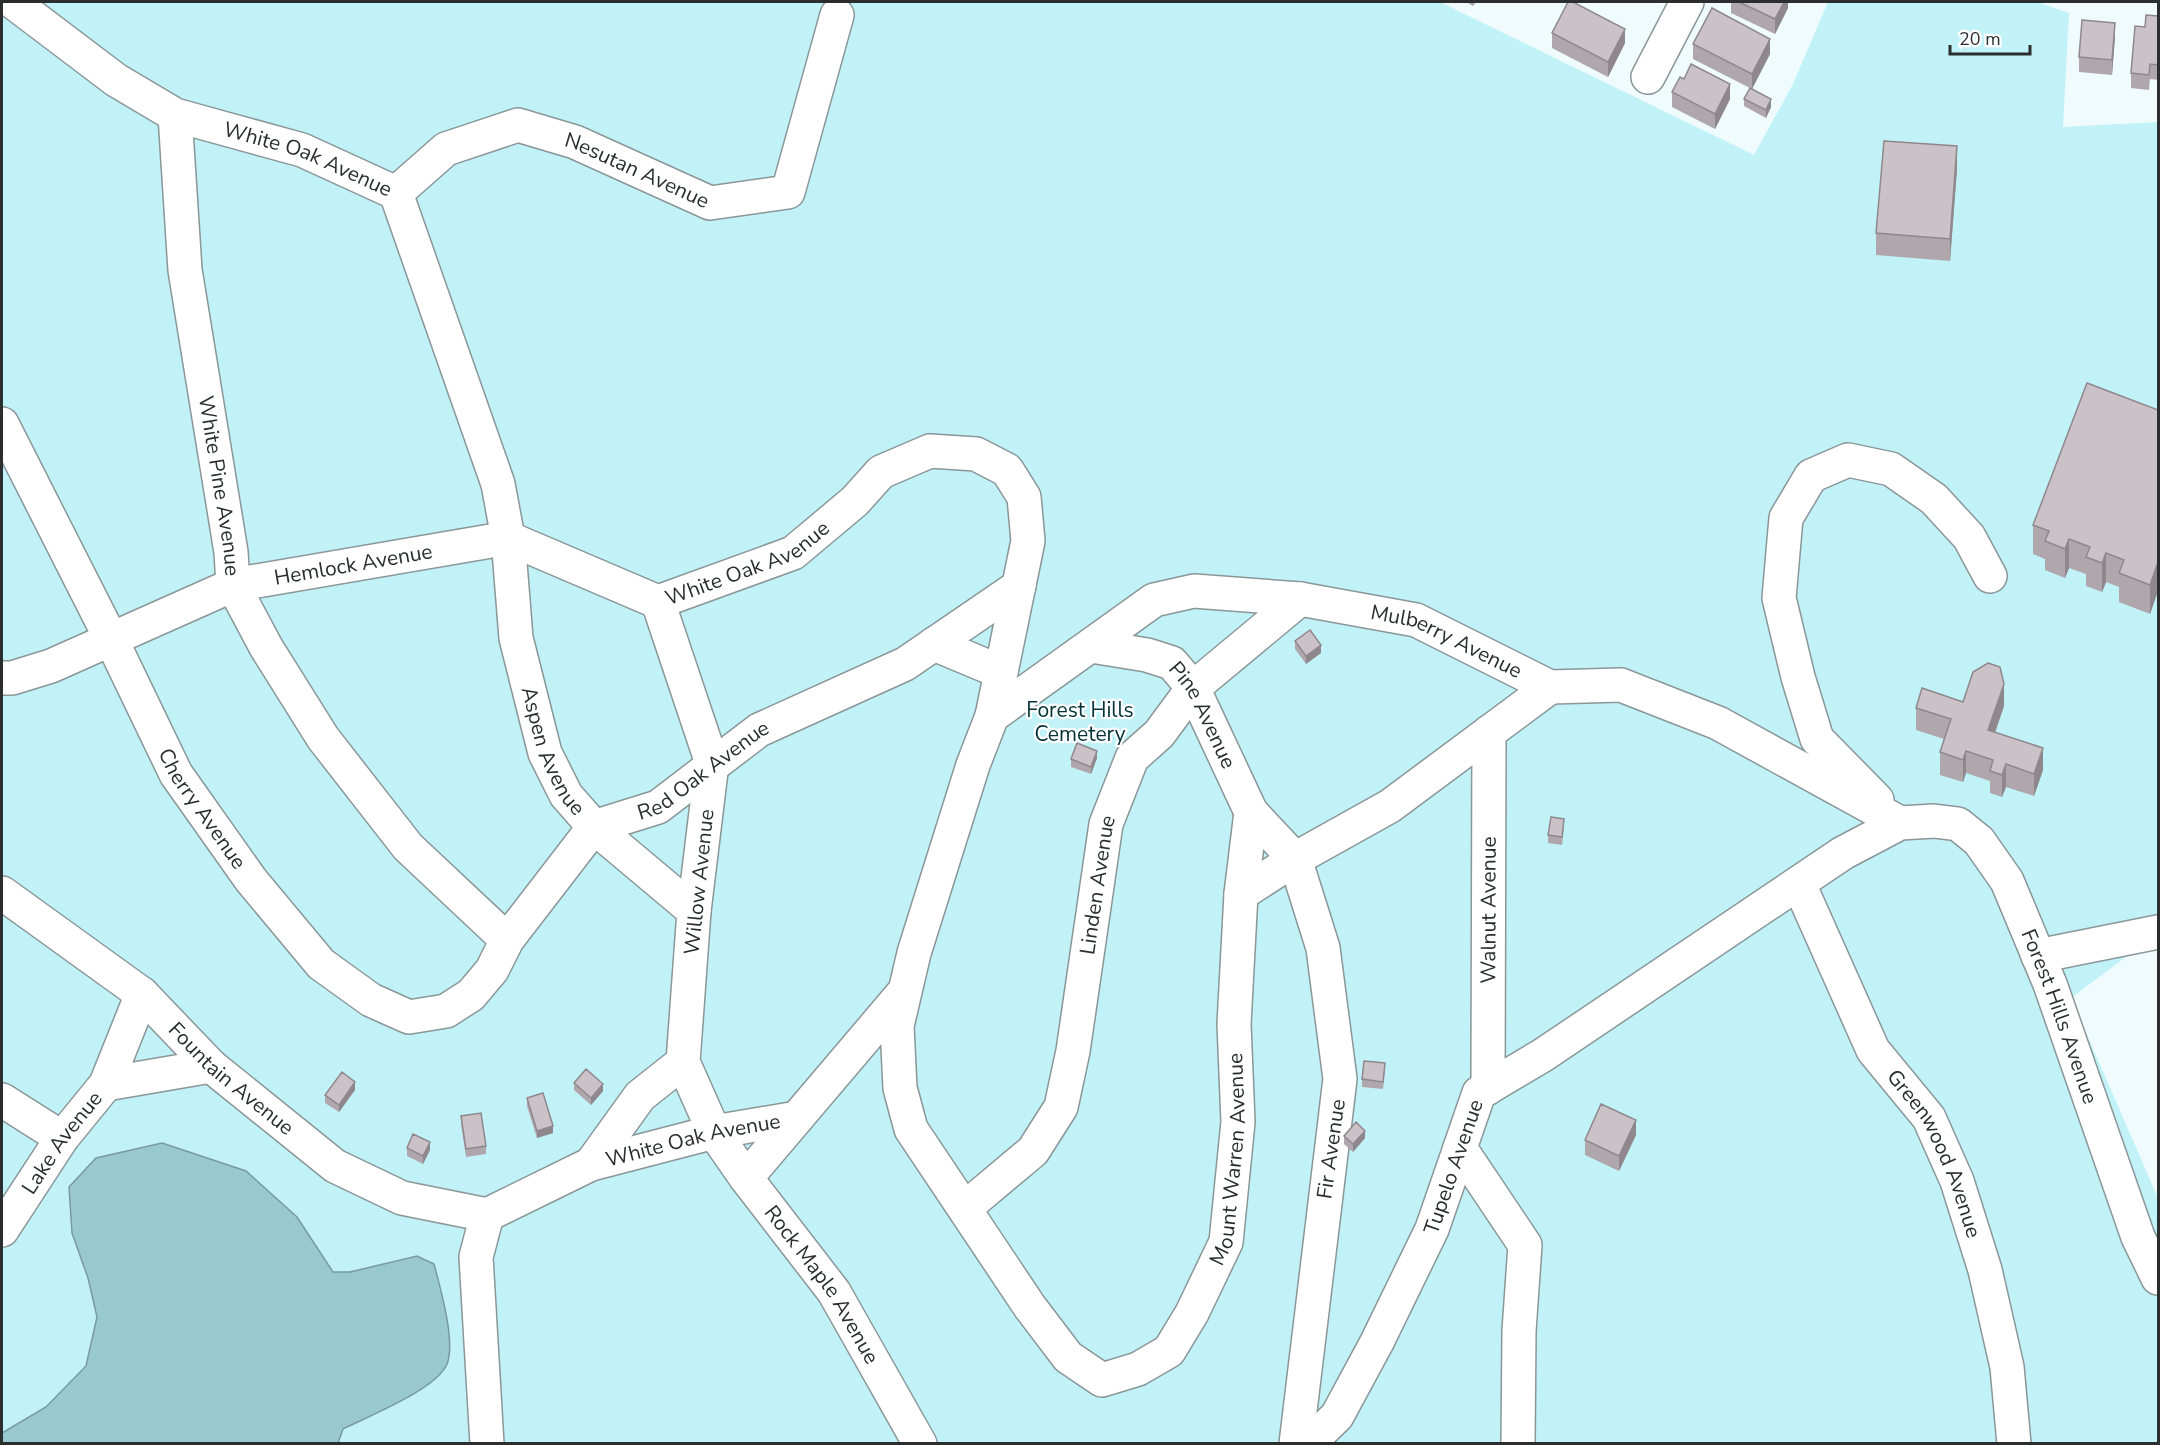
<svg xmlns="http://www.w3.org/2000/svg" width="2160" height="1445" viewBox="0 0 2160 1445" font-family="'Nunito Sans',sans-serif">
	<rect width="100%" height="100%" fill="#effbfd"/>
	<path fill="#c1f2f8" d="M2 2H1440L1754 155 1793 84 1828 2H2037L2069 13 2063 127 2158 122V933L2071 998 2158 1198V1443L2 1444Z"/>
	<path fill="#99c9d0" stroke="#789aa0" stroke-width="1.5" d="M162 1143 246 1171 297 1217 333 1272H350L417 1256 434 1264C440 1287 456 1342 447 1364 437 1389 369 1416 343 1429L338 1443H2V1433L46 1407 86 1366 97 1317 88 1278 72 1233 69 1187 96 1158Z"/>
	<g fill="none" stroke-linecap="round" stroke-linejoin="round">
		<g stroke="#8a9697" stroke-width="36">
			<g id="minor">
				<path id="s1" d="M13 2 116 80 175 115 302 150 396 193 498 484 508 538 516 638 545 753 566 795 594 827 694 911"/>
				<path d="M1648 77 1687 2"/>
				<path id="s2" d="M175 115 185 270 231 552 233 585 266 647 323 738 408 847 507 940"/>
				<path id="s3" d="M396 193 446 149 518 125 575 142 710 203 788 192 837 15"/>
				<path id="s4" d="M2 424 111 639 176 774 251 880 321 964 371 1000 409 1017 446 1011 471 995 492 970 507 940 594 827 658 807 759 730 905 664 1019 586"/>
				<path id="s5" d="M508 538 658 602 793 553 855 501 881 472 930 451 976 454 1007 470 1024 497 1028 541 992 716 973 765 914 953 897 1026 900 1088 911 1129 1030 1307 1068 1357 1102 1380 1138 1369 1169 1351 1192 1313 1226 1242 1238 1122 1234 1024 1241 894 1251 812"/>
				<path id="s6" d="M658 602 712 763 694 911 683 1062 714 1132 746 1178 834 1292 920 1444"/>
				<path d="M934 644 1001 672"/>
				<path id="s7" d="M1091 646 1147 655 1172 663 1193 688 1251 812 1295 859 1323 948 1340 1079 1296 1444"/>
				<path id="s8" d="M2 678H12L51 666 233 585 508 538"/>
				<path id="s9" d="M992 716 1154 600 1194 591 1300 599 1416 620 1550 687 1621 685 1718 723 1900 823"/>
				<path d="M1877 800 1817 739 1798 677 1779 598 1786 518 1811 476 1848 460 1891 469 1934 499 1969 537 1990 576"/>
				<path id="s10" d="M1799 884 1873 1050 1929 1118 1957 1181 1985 1270 2007 1367 2014 1444"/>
				<path id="s11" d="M2 893 142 994 211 1066 335 1166 402 1198 487 1215"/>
				<path d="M1241 894 1295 859 1390 806 1550 687"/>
				<path d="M2038 956 2158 932"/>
				<path d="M106 1084 142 994"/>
				<path id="s12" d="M1488 1088 1489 732"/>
				<path d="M2 1100 62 1138"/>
				<path d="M1460 1148 1525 1245 1519 1331 1518 1444"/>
				<path id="s13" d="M591 1164 714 1132 797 1118"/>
				<path d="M746 1178 904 992"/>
				<path id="s14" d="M965 1208 1033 1151 1061 1107 1073 1051 1106 824 1132 758 1159 734 1193 688 1300 599"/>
				<path d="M487 1215 591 1164 640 1096 683 1062"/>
				<path id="s15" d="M2 1230 62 1138 106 1084 211 1066"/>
				<path d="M487 1444 476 1257 487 1215"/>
				<path id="s16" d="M1308 1444 1337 1416 1377 1342 1432 1229 1479 1093 1543 1055 1843 853 1900 823 1934 821 1958 824 1979 841 2007 881 2050 984 2138 1237 2158 1278"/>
			</g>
		</g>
		<use href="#minor" stroke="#fff" stroke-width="33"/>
	</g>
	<path fill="#afa7ac" d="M1466 2H1476L1473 6Z
		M1731 2H1788V8L1775 34 1731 13Z
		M2158 16V80L2150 79 2149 90 2131 88V73L2145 27Z
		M1552 33 1625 43 1608 77 1552 48Z
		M2115 37 2112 75 2079 72V57Z
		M1693 44 1770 54 1752 89 1693 59Z
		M1672 92 1730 99 1715 129 1672 107Z
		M1744 99 1771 107 1766 118 1744 106Z
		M1957 169 1950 261 1876 255V233Z
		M2158 410V591L2150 614 2119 602V587L2106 582 2102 592 2086 586V574L2069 568 2065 578 2045 570V559L2033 554V525Z
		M1295 641 1321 653 1306 664 1295 649Z
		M1963 702 2004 706 1995 733 2043 770 2034 796 2006 787 2002 797 1990 793V781L1966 773 1963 782 1940 775V752L1944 739 1916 730V708Z
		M1097 758 1091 774 1071 767V759Z
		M1564 827 1562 845 1548 843V835Z
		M1385 1071 1383 1089 1362 1087V1079Z
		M574 1083 603 1091 591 1105 574 1090Z
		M355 1090 339 1112 325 1103V1095Z
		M527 1098 553 1133 537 1138 527 1106Z
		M461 1116 486 1146V1154L466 1157 461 1124Z
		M1636 1135 1619 1171 1585 1155V1140Z
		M1344 1136 1365 1138 1353 1152 1344 1144Z
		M407 1148 430 1150 423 1164 407 1156Z"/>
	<path fill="#8e888c" d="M1784 2H1788V8L1775 34V19Z
		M2115 23V37L2112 75V60Z
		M1625 29V43L1608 77V62Z
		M1770 39V54L1752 89V74Z
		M1730 84V99L1715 129V114Z
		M1771 99V107L1766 118V110Z
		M1957 146V169L1950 261V239Z
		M2069 539V568L2065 578V549Z
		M2106 553V582L2102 592V563Z
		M2158 562V591L2150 614V585Z
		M1321 645V653L1306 664V656Z
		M2004 684V706L1988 752V730Z
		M2043 748V770L2034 796V774Z
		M1097 751V758L1091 774V767Z
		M1966 751V773L1963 782V760Z
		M2006 764V787L2002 797V775Z
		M355 1082V1090L339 1112V1105Z
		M603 1084V1091L591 1105V1098Z
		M1636 1120V1135L1619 1171V1156Z
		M553 1126V1133L537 1138V1131Z
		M1365 1131V1138L1353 1152V1144Z
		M430 1142V1150L423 1164V1156Z"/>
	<path fill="#cbc2c8" stroke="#8e888c" stroke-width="1.5" d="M1568 2H1573L1625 29 1608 62 1552 33Z
		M1739 2H1784L1775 19Z
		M1712 8 1770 39 1752 74 1693 44Z
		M2146 15 2158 16V65L2150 64 2149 75 2131 73 2135 26 2145 27Z
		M2082 20 2115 23 2112 60 2079 57Z
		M1691 64 1730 84 1715 114 1672 92 1680 77 1684 79Z
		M1750 88 1771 99 1766 110 1744 99Z
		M1884 141 1957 146 1950 239 1876 233Z
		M2087 383 2158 410V562L2150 585 2119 573 2124 560 2106 553 2102 563 2086 557 2090 547 2069 539 2065 549 2045 541 2049 531 2033 525Z
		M1310 630 1321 645 1306 656 1295 641Z
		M1988 663 2000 667 2004 684 1988 730 2043 748 2034 774 2006 764 2002 775 1990 771 1993 760 1966 751 1963 760 1940 752 1951 719 1916 708 1922 688 1963 702 1973 672Z
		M1077 743 1097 751 1091 767 1071 759Z
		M1551 817 1564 819 1562 837 1548 835Z
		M1364 1061 1385 1063 1383 1082 1362 1079Z
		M586 1069 603 1084 591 1098 574 1083Z
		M342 1072 355 1082 339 1105 325 1095Z
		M543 1093 553 1126 537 1131 527 1098Z
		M1601 1104 1636 1120 1619 1156 1585 1140Z
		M481 1113 486 1146 466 1149 461 1116Z
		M1356 1122 1365 1131 1353 1144 1344 1136Z
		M413 1134 430 1142 423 1156 407 1148Z"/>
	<g text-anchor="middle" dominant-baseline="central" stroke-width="4.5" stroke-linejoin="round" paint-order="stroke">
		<g font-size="21" fill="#2a2e2f" stroke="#fff">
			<text stroke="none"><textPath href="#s1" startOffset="338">White Oak Avenue</textPath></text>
			<text stroke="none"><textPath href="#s3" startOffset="270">Nesutan Avenue</textPath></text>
			<text stroke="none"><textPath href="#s2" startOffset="374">White Pine Avenue</textPath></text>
			<text stroke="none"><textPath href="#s5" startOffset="261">White Oak Avenue</textPath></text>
			<text stroke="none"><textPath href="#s8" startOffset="372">Hemlock Avenue</textPath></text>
			<text stroke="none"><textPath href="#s9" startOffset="500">Mulberry Avenue</textPath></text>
			<text stroke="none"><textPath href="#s7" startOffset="144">Pine Avenue</textPath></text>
			<text stroke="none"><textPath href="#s1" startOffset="1016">Aspen Avenue</textPath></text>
			<text stroke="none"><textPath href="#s4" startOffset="1134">Red Oak Avenue</textPath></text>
			<text stroke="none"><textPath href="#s4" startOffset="434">Cherry Avenue</textPath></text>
			<text transform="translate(699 882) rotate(-84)">Willow Avenue</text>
			<text stroke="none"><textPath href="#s14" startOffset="366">Linden Avenue</textPath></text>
			<text stroke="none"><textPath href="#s12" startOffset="178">Walnut Avenue</textPath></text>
			<text stroke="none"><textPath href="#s16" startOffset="1174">Forest Hills Avenue</textPath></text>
			<text stroke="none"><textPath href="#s11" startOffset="296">Fountain Avenue</textPath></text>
			<text stroke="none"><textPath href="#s13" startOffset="105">White Oak Avenue</textPath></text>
			<text stroke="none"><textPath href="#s15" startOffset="106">Lake Avenue</textPath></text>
			<text transform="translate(1331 1149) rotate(-82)">Fir Avenue</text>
			<text stroke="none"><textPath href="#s10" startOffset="304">Greenwood Avenue</textPath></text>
			<text stroke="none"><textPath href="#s5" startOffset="1842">Mount Warren Avenue</textPath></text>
			<text stroke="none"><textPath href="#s16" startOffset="316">Tupelo Avenue</textPath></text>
			<text stroke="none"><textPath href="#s6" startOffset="734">Rock Maple Avenue</textPath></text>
		</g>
		<g font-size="21" fill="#023238" stroke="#fff">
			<text x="1080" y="710">Forest Hills<tspan x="1080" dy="24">Cemetery</tspan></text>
		</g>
	</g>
	<rect width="2160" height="1445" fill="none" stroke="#2a2e2f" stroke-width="6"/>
	<path d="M1950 45v9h80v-9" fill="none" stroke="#2a2e2f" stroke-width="3"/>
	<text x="1959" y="45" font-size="18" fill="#2a2e2f" stroke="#ffffff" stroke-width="4.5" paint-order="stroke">20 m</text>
</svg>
